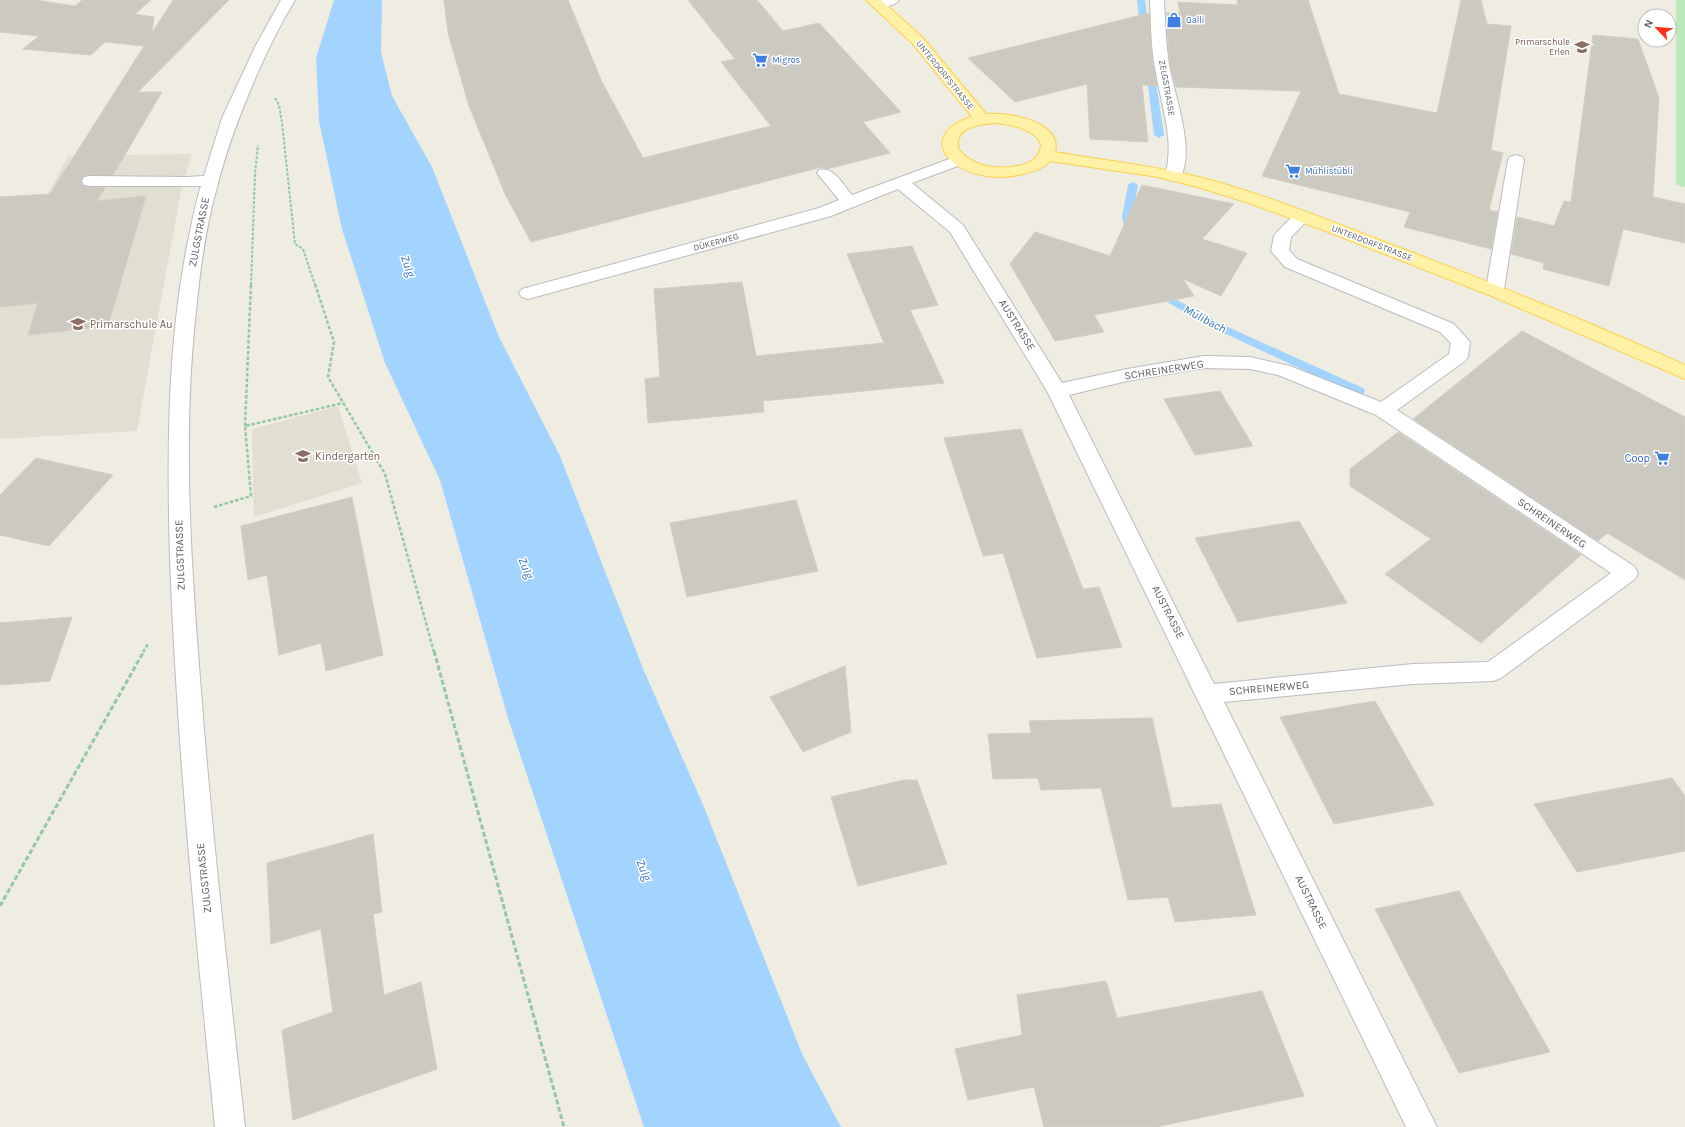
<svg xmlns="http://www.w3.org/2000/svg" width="1685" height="1127" viewBox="0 0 1685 1127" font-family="Karla,sans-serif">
	<rect width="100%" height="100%" fill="#efece2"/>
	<path fill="#e1ded2" d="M192 154 181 191 137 431 0 439V217L37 215 68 156Z
		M338 406 362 483 254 517 252 429Z"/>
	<path fill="#bbe9bc" d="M1676 0H1685V187L1676 185Z"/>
	<path fill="#a2d4ff" d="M334 0H382L381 52 392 96 432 167 499 337 560 456 644 671 701 800 803 1056 841 1127H644L508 718 440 480 385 363 342 229 319 121 316 58Z"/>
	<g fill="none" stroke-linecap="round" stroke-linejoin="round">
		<path fill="#a2d4ff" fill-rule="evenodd" d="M1137 0H1145L1149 32 1148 34 1145 35 1141 32Z
			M1150 66 1154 69 1164 135 1159 138 1154 135 1146 69Z
			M1133 182 1138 185 1132 217 1136 234 1131 237 1126 234 1122 217 1128 185Z
			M1157 289 1219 323 1363 388 1365 391 1363 394H1355L1211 327 1153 294 1152 292 1153 290Z"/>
	</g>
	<path fill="#ccc9c1" stroke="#d4cebf" d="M0 0H35L75 6 82 0H151L135 14 154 17 152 33 173 0H229L138 92H162L113 175 84 176 81 180 84 186 105 188 97 201 146 196 108 326 28 335 38 303 0 307V197L50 194 144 46 105 42 91 55 23 49 39 36 0 32Z
		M444 0H568L602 82 643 158 771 126 721 62 735 59 688 0H757L783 31 819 23 901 112 863 122 890 153 827 169 822 167 531 242 506 196 469 106 448 33Z
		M1237 0H1308L1339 94 1437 113 1461 0H1481L1487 24 1511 26 1491 150 1503 153 1489 210 1498 212 1491 249 1404 227 1410 212 1262 176 1301 91 1176 87 1170 65 1166 13H1180L1178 2 1238 5Z
		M1149 13 1152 55 1157 86 1142 85 1148 142 1090 139 1087 84 1015 102 968 58Z
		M1593 35 1638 39 1659 98 1653 197 1685 204V243L1623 229 1609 286 1543 269 1544 263 1511 254 1517 217 1554 226 1564 201 1571 202Z
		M1142 185 1234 204 1202 239 1247 253 1221 296 1183 279 1194 296 1094 315 1104 332 1055 341 1010 264 1035 232 1110 256Z
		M912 246 938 305 910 310 944 383 763 401 764 412 648 423 645 379 660 377 654 289 742 282 756 356 884 343 847 254Z
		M1522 331 1685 417V580L1607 533 1598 541 1413 419Z
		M1220 391 1253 446 1195 455 1164 399Z
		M1021 429 1083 589 1099 587 1122 647 1037 658 1003 553 983 556 944 438Z
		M1398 432 1581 555 1481 643 1385 574 1431 539 1350 486V469Z
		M36 458 113 475 49 546 0 535V495Z
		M352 497 383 655 326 671 321 643 279 655 267 575 248 580 241 526Z
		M796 500 818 571 687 597 670 523Z
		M1299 521 1347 603 1238 622 1195 538Z
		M72 617 50 681 0 685V623Z
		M845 666 851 732 803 752 770 697Z
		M1375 701 1434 805 1334 824 1280 717Z
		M1152 718 1172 808 1221 804 1256 915 1175 922 1168 897 1128 900 1101 788 1041 790 1038 778 993 779 988 734 1031 733 1029 721Z
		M1672 778 1685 796V851L1577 872 1534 804Z
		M904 780H917L947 864 858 886 831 797Z
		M373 834 382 912 373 914 384 995 421 982 437 1069 293 1120 282 1030 333 1012 321 929 271 944 267 863Z
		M1459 891 1550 1052 1459 1073 1375 909Z
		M1106 981 1117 1018 1262 991 1304 1096 1156 1127H1044L1034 1087 968 1100 955 1049 1022 1035 1017 995Z"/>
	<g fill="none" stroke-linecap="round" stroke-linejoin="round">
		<g stroke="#babcc2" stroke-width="2">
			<path id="minor" d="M281 0H295C281 23 269 47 258 72 241 111 226 150 216 191 205 230 200 271 196 311 182 437 191 565 201 691 212 837 229 982 245 1127H215C196 938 177 749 170 559 167 453 167 345 188 241 192 223 195 204 201 186H90L84 185 82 181 84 177 90 176 186 177 204 176 222 118 256 45Z
				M877 0H899C895 6 880 9 873 7L871 4 873 1Z
				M1150 0H1164C1165 22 1166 43 1169 65 1174 94 1197 153 1179 179L1173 181 1167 179 1165 176C1175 141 1162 108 1156 73 1151 49 1151 24 1150 0Z
				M960 155 966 157 968 160 966 163 912 183 963 225 1062 383 1127 369 1204 356 1250 357 1290 366 1381 402 1449 354 1451 343 1440 332 1285 267 1271 251 1274 236 1277 232 1296 213 1302 212 1308 213 1311 217 1291 237 1289 250 1297 259 1454 324 1470 342 1468 357 1465 361 1397 410 1635 567 1638 573 1635 579 1501 678 1493 681 1413 684 1224 702 1437 1127H1406L1047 391 950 232 898 189 831 216 528 299 522 297 519 293 522 289 819 208 839 200 817 173 819 170C834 166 843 185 852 195ZM1204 368 1250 369 1278 375 1376 415 1611 573 1488 662 1413 664 1214 684 1069 395 1127 381Z
				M1516 155 1522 157 1524 160 1504 289 1501 293 1495 295 1489 293 1486 289 1508 160 1510 157Z"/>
		</g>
		<g stroke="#ffd04b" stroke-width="2">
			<path id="major" d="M866 0H881L923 38 986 114C1007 112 1063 121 1055 152 1106 161 1157 166 1207 179 1268 196 1328 220 1387 243 1488 281 1587 321 1685 365V379L1489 295 1323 230 1246 202 1194 186 1158 177 1050 161C1043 169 1033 171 1023 174 1003 179 978 178 960 167 929 149 943 124 972 117L913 44ZM996 123C1010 124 1054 133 1037 156 1028 169 995 169 982 165 973 162 965 157 959 150 952 127 980 124 996 123Z"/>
		</g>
		<path stroke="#92c9a3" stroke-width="2" stroke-dasharray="3 1.5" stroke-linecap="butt" d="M275 98 279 105 282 123 295 244 303 249 315 285
			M251 285 255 174 258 145"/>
		<path stroke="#92c9a3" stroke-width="2.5" stroke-dasharray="3.5 2" stroke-linecap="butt" d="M315 284 334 342 328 377 385 474 434 652
			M245 426 251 284
			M214 507 251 496 245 426 343 403
			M143 652 148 644"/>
		<path stroke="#92c9a3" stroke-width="3" stroke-dasharray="5 2.5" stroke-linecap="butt" d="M434 651 564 1127
			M0 906 144 651"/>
		<use href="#minor" fill="#fff" fill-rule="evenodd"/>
		<use href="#major" fill="#fff2a7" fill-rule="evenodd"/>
	</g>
	<defs>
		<g id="shop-bare" transform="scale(1.2)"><path d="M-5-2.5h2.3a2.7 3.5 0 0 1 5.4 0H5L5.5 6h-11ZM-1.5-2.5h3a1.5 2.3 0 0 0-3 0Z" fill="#3f7fe0" stroke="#fff" stroke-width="2.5" paint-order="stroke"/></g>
		<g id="school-bare" transform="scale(1.2)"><path d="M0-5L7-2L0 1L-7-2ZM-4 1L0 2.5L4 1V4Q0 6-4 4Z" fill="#8d6e63" stroke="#fff" stroke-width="2.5" paint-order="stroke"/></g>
		<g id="supermarket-bare" transform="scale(1.2)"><path d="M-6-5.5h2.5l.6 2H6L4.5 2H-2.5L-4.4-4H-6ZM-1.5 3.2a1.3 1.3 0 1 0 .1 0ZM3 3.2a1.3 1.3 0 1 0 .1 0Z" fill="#3f7fe0" stroke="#fff" stroke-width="2.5" paint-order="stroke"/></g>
	</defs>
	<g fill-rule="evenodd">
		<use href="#shop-bare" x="1174" y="20"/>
		<use href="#school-bare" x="1582" y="47"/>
		<use href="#supermarket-bare" x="760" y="60"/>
		<use href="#supermarket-bare" x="1293" y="171"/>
		<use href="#school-bare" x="78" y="324"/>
		<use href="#school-bare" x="303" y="456"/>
		<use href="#supermarket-bare" x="1662" y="458"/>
	</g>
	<g text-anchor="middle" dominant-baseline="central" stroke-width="3" stroke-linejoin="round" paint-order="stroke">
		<g font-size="9" fill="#366cbe" stroke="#fff" text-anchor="start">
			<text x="1186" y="20">Galli</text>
			<text x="772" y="60">Migros</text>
			<text x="1305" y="171">Mühlistübli</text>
		</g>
		<g font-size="9" fill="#785e54" stroke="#fff" text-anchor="end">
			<text x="1570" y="42">Primarschule<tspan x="1570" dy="10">Erlen</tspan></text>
		</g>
		<g font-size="9" fill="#5a5e64" stroke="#fff">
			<text transform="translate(945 75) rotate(51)">UNTERDORFSTRASSE</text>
			<text transform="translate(1167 88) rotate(80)">ZELGSTRASSE</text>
			<text transform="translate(716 242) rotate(-15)">DÜKERWEG</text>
			<text transform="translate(1372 243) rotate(21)">UNTERDORFSTRASSE</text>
		</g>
		<g font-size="11" fill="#5a5e64" stroke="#fff">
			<text transform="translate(199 232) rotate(-79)">ZULGSTRASSE</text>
			<text transform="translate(1017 325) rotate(58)">AUSTRASSE</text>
			<text transform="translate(1164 370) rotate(-9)">SCHREINERWEG</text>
			<text transform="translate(1552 523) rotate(34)">SCHREINERWEG</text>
			<text transform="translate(180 555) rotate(-92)">ZULGSTRASSE</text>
			<text transform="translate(1168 612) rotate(63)">AUSTRASSE</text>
			<text transform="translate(1269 688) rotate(-5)">SCHREINERWEG</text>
			<text transform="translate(204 878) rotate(-96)">ZULGSTRASSE</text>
			<text transform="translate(1311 902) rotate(64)">AUSTRASSE</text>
		</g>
		<g font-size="11" fill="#785e54" stroke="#fff" text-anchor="start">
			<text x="90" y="324">Primarschule Au</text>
			<text x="315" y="456">Kindergarten</text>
		</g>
		<g font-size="11" fill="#366cbe" stroke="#fff" text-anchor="end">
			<text x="1650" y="458">Coop</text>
		</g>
		<g font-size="12" font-style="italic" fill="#3373bd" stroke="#fff">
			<text transform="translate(408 266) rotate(72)">Zulg</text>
			<text transform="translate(1205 319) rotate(28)">Mülibach</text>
			<text transform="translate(526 568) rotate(68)">Zulg</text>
			<text transform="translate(644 870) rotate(69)">Zulg</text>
		</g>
	</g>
	<g transform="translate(1657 28) rotate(296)"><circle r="19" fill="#ffffff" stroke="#bdbfc1"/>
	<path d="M0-3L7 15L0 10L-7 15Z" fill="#fc311b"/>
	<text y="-6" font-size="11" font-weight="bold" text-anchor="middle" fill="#5a5e64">N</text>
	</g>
</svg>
